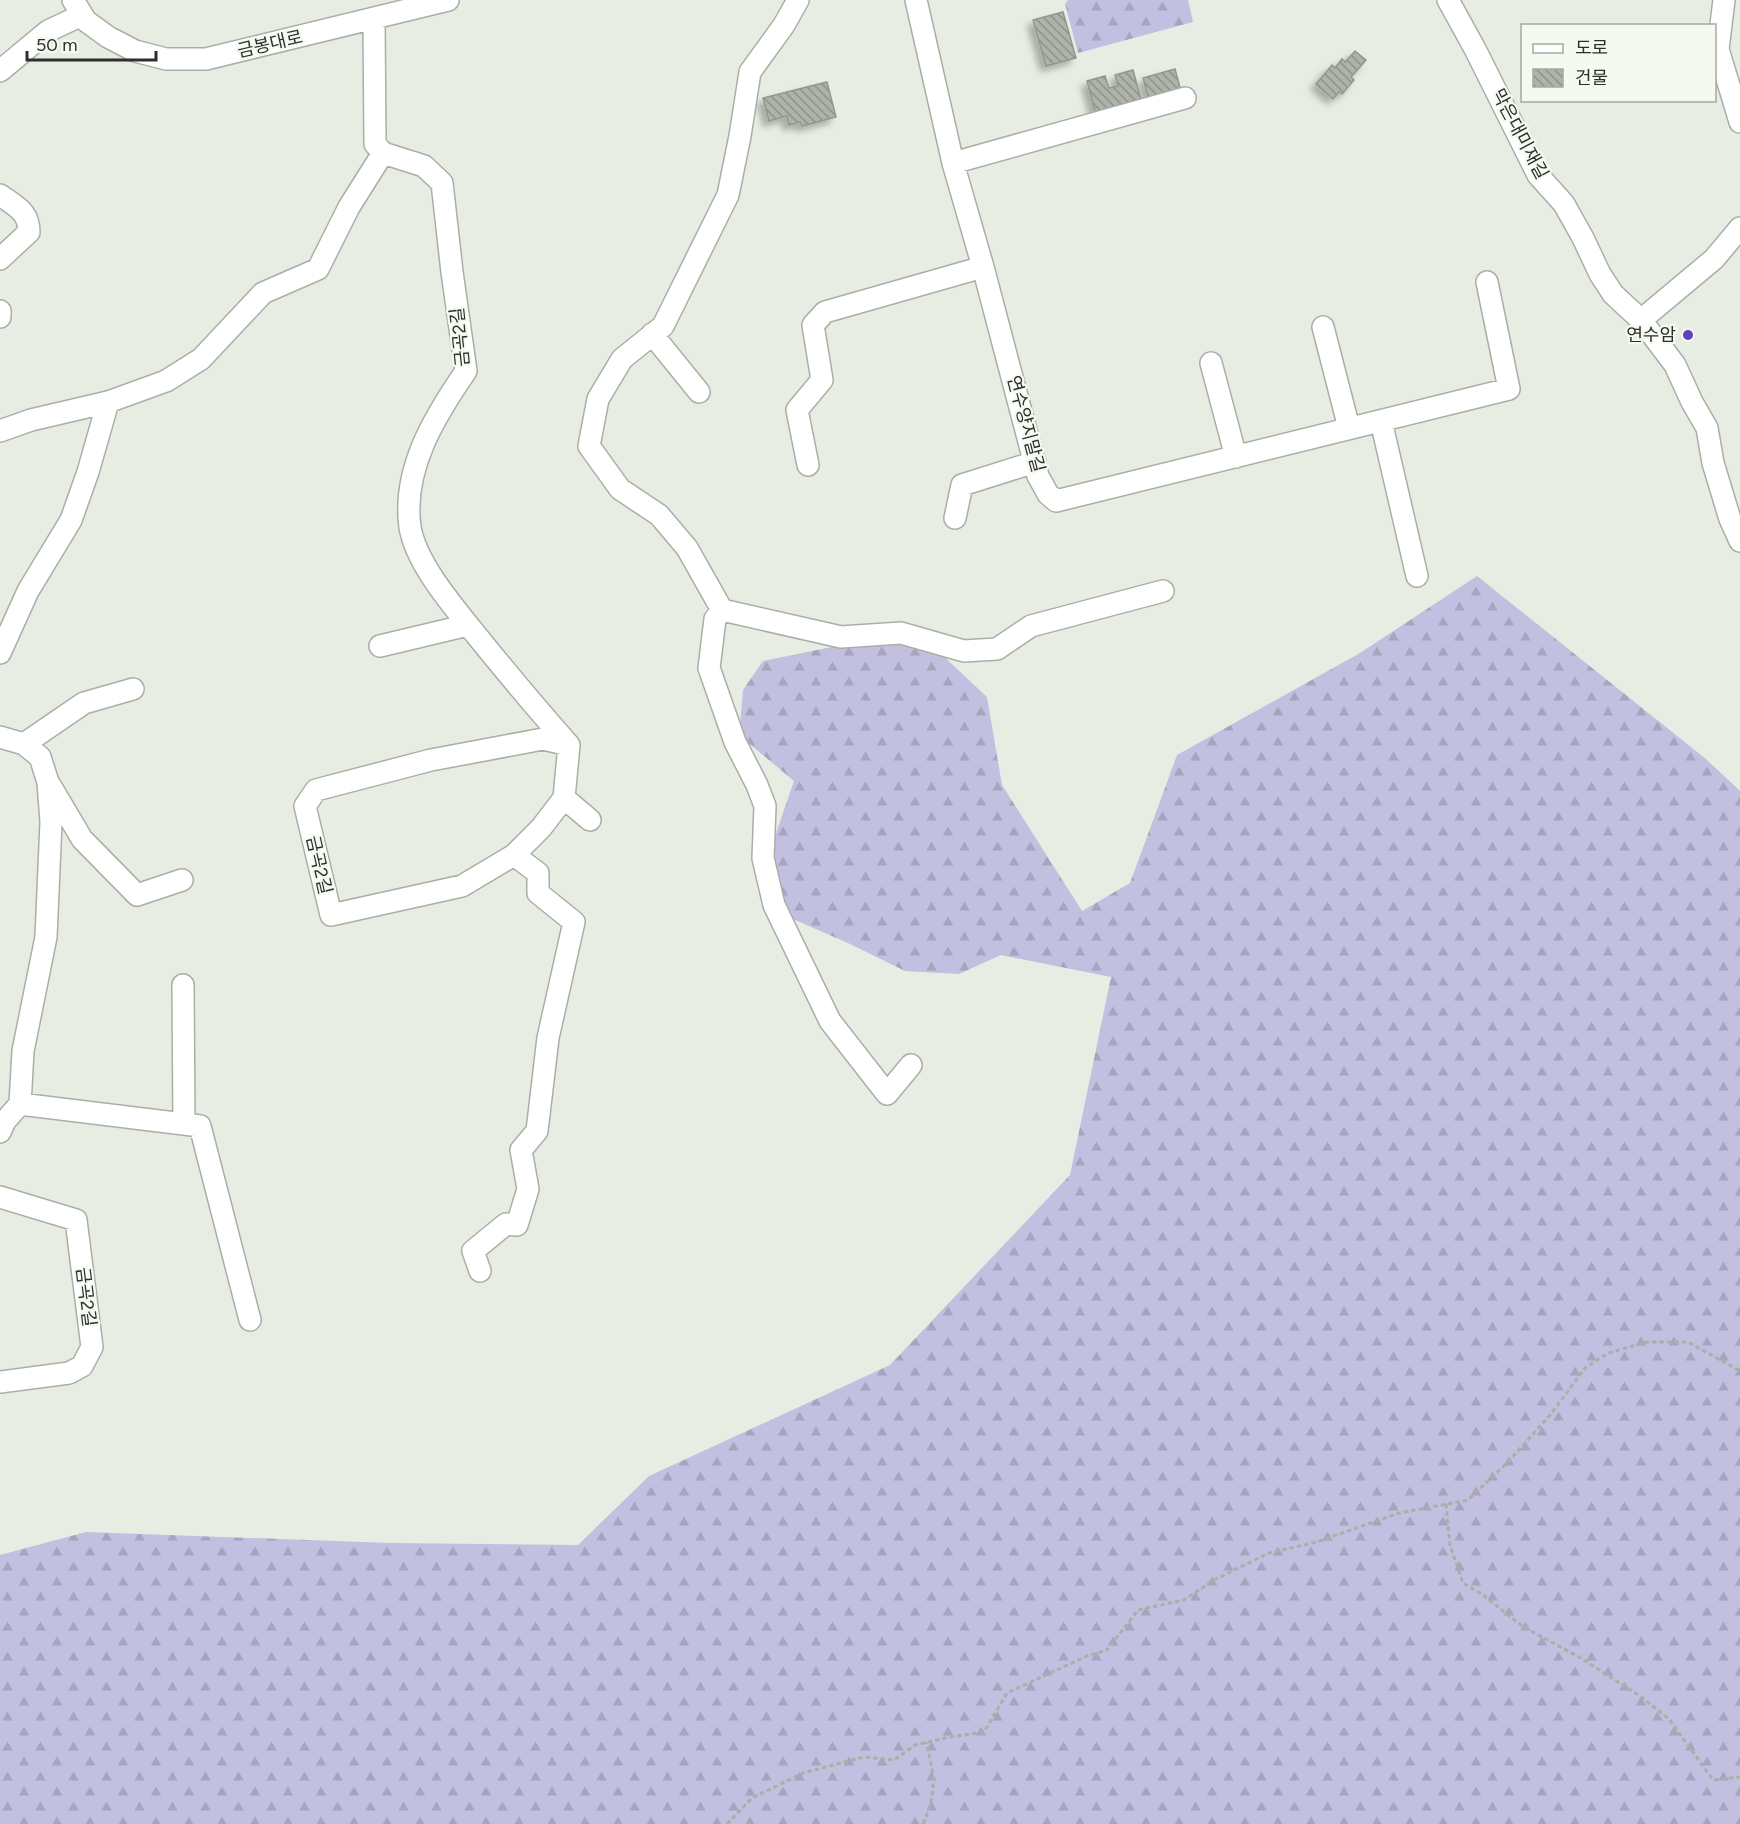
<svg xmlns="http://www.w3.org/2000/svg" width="1740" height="1824" viewBox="0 0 1740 1824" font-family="Figtree,'Noto Sans KR',sans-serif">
	<defs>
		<pattern id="forest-firs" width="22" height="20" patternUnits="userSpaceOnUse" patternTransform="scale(1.5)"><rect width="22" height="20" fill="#c2bfe0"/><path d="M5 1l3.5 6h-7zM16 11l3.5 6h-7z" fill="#a7a4c0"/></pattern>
		<pattern id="building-back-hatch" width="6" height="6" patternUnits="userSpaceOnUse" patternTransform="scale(1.5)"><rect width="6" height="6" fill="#aeb3aa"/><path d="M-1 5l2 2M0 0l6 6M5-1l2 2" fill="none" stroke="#8e928b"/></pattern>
		<filter id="shadow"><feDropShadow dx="-5.5" dy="5.5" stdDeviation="3" flood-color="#0004"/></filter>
	</defs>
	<rect width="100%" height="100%" fill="#e8ede3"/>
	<path fill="url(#forest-firs)" d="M1068 0H1188L1193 22 1078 53 1065 4Z
		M1477 576 1706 759 1740 791V1824H0V1555L86 1532 390 1543 578 1545 649 1476 890 1365 1070 1175 1111 977 1001 955 959 974 905 971 850 944 793 919 765 865 794 781 739 735 743 690 763 661 895 634 939 652 987 697 1002 785 1082 911 1130 883 1177 755 1360 653Z"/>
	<path fill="url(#building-back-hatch)" stroke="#92978e" stroke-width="1.5" filter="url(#shadow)" d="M1063 12 1076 58 1046 66 1033 20Z
		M1355 51 1366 60 1351 77 1354 80 1342 94 1339 92 1333 99 1316 84 1332 65 1335 68 1342 59 1345 62Z
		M1175 69 1181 91 1149 100 1143 78Z
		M1133 70 1141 99 1095 112 1087 81 1105 76 1109 88 1118 86 1115 75Z
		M827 82 836 117 802 126 800 122 789 125 787 116 769 121 763 98Z"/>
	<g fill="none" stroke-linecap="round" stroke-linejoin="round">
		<g stroke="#aaafa6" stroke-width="24">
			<path id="minor" d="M73 0 86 21 108 37 135 51 166 59H206L448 0
				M798 0 784 25 750 72 740 136 728 195 663 326 622 359 598 399 589 446 620 489 659 515 687 548 722 610 715 619 709 668 735 742 757 785 765 806 763 858 774 905 830 1021 887 1094 911 1065
				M916 0 953 163 983 267 1038 476 1048 494 1056 501 1509 389 1487 282
				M1448 0 1475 49 1538 175 1564 204 1583 238 1600 274 1613 294 1641 320 1675 365 1692 402 1707 428 1713 463 1730 519 1740 541
				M1724 0 1718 49 1740 122
				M0 71 48 31 82 15
				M383 153 424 166 442 183 452 272 466 371C435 416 402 469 410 527 416 564 454 607 477 636 507 673 537 709 569 745L564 798 541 828 514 855 462 886 331 915 305 806 316 790 431 760 543 739 569 745
				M953 163 1185 98
				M0 195C15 206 29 211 29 232L0 259
				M0 311V317
				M1641 320 1714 259 1740 228
				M1323 327 1349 428
				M652 334 699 392
				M1211 363 1236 457
				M1381 421 1417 576
				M0 431 31 420 108 402 166 381 201 359 263 293 318 269 349 207 383 153 375 144 374 19
				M808 465 797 410 822 380 813 325 825 312 983 267
				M955 518 962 485 1035 462
				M722 610 841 637 901 633 964 651 997 649 1031 626 1163 591
				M380 646 468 625
				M0 653 28 591 71 520 88 472 108 402
				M0 737 24 744 40 757 48 782 51 822 46 937 23 1051 20 1104 5 1121 0 1132
				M24 744 84 703 133 689
				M50 785 82 839 137 895 182 880
				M564 798 590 820
				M183 985 184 1124
				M20 1104 200 1126 250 1320
				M0 1197 76 1220 92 1347 82 1366 69 1373 0 1382
				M480 1271 473 1251 506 1224 517 1225 528 1189 521 1150 537 1131 548 1038 574 922 538 893V873L514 855"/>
		</g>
		<path stroke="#abafa7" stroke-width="3" stroke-dasharray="4.5 3" stroke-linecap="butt" d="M1446 1504 1450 1545 1463 1583 1483 1595 1522 1626 1579 1657 1640 1696 1669 1719 1713 1780 1740 1777
			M727 1824 752 1798 803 1773 864 1757 894 1760 915 1745 950 1737 984 1732 1007 1693 1087 1656 1107 1650 1138 1610 1184 1600 1214 1580 1269 1553 1317 1542 1399 1513 1468 1500 1507 1463 1551 1414 1585 1368 1608 1353 1647 1342H1688L1740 1371
			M923 1824C938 1790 934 1776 926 1742"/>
		<use href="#minor" stroke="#fff" stroke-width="21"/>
	</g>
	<circle fill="#5f41ba" stroke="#f5faf1" stroke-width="2" cx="1688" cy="335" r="6"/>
	<g text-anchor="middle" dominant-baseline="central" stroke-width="4.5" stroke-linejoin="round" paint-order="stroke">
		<g font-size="18" fill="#2d2f2c" stroke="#f5faf1">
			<text transform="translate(270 44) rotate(-13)">금봉대로</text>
			<text transform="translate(1520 134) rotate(62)">막은대미재길</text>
			<text transform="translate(460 337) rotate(-96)">금곡2길</text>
			<text transform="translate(1026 424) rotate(75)">연수양지말길</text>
			<text transform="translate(319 865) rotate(77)">금곡2길</text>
			<text transform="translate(86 1297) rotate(83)">금곡2길</text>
		</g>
		<g font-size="18" fill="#2d2f2c" stroke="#f5faf1" text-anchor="end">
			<text x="1676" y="335">연수암</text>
		</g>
	</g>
	<rect x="1521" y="24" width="195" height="78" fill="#f5faf1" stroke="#a5a9a2" stroke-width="1.5"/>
	<rect x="1533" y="44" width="30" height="9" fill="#ffffff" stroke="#a5a9a2" stroke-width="1.5"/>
	<text x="1575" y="54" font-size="18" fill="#2d2f2c">도로</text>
	<rect x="1533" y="69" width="30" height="18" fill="url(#building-back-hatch)" stroke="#a5a9a2" stroke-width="1.5"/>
	<text x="1575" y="84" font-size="18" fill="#2d2f2c">건물</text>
	<path d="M27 51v9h129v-9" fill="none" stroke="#2d2f2c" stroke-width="3"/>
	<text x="36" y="51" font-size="18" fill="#2d2f2c" stroke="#f5faf1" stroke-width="4.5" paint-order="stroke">50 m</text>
</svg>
